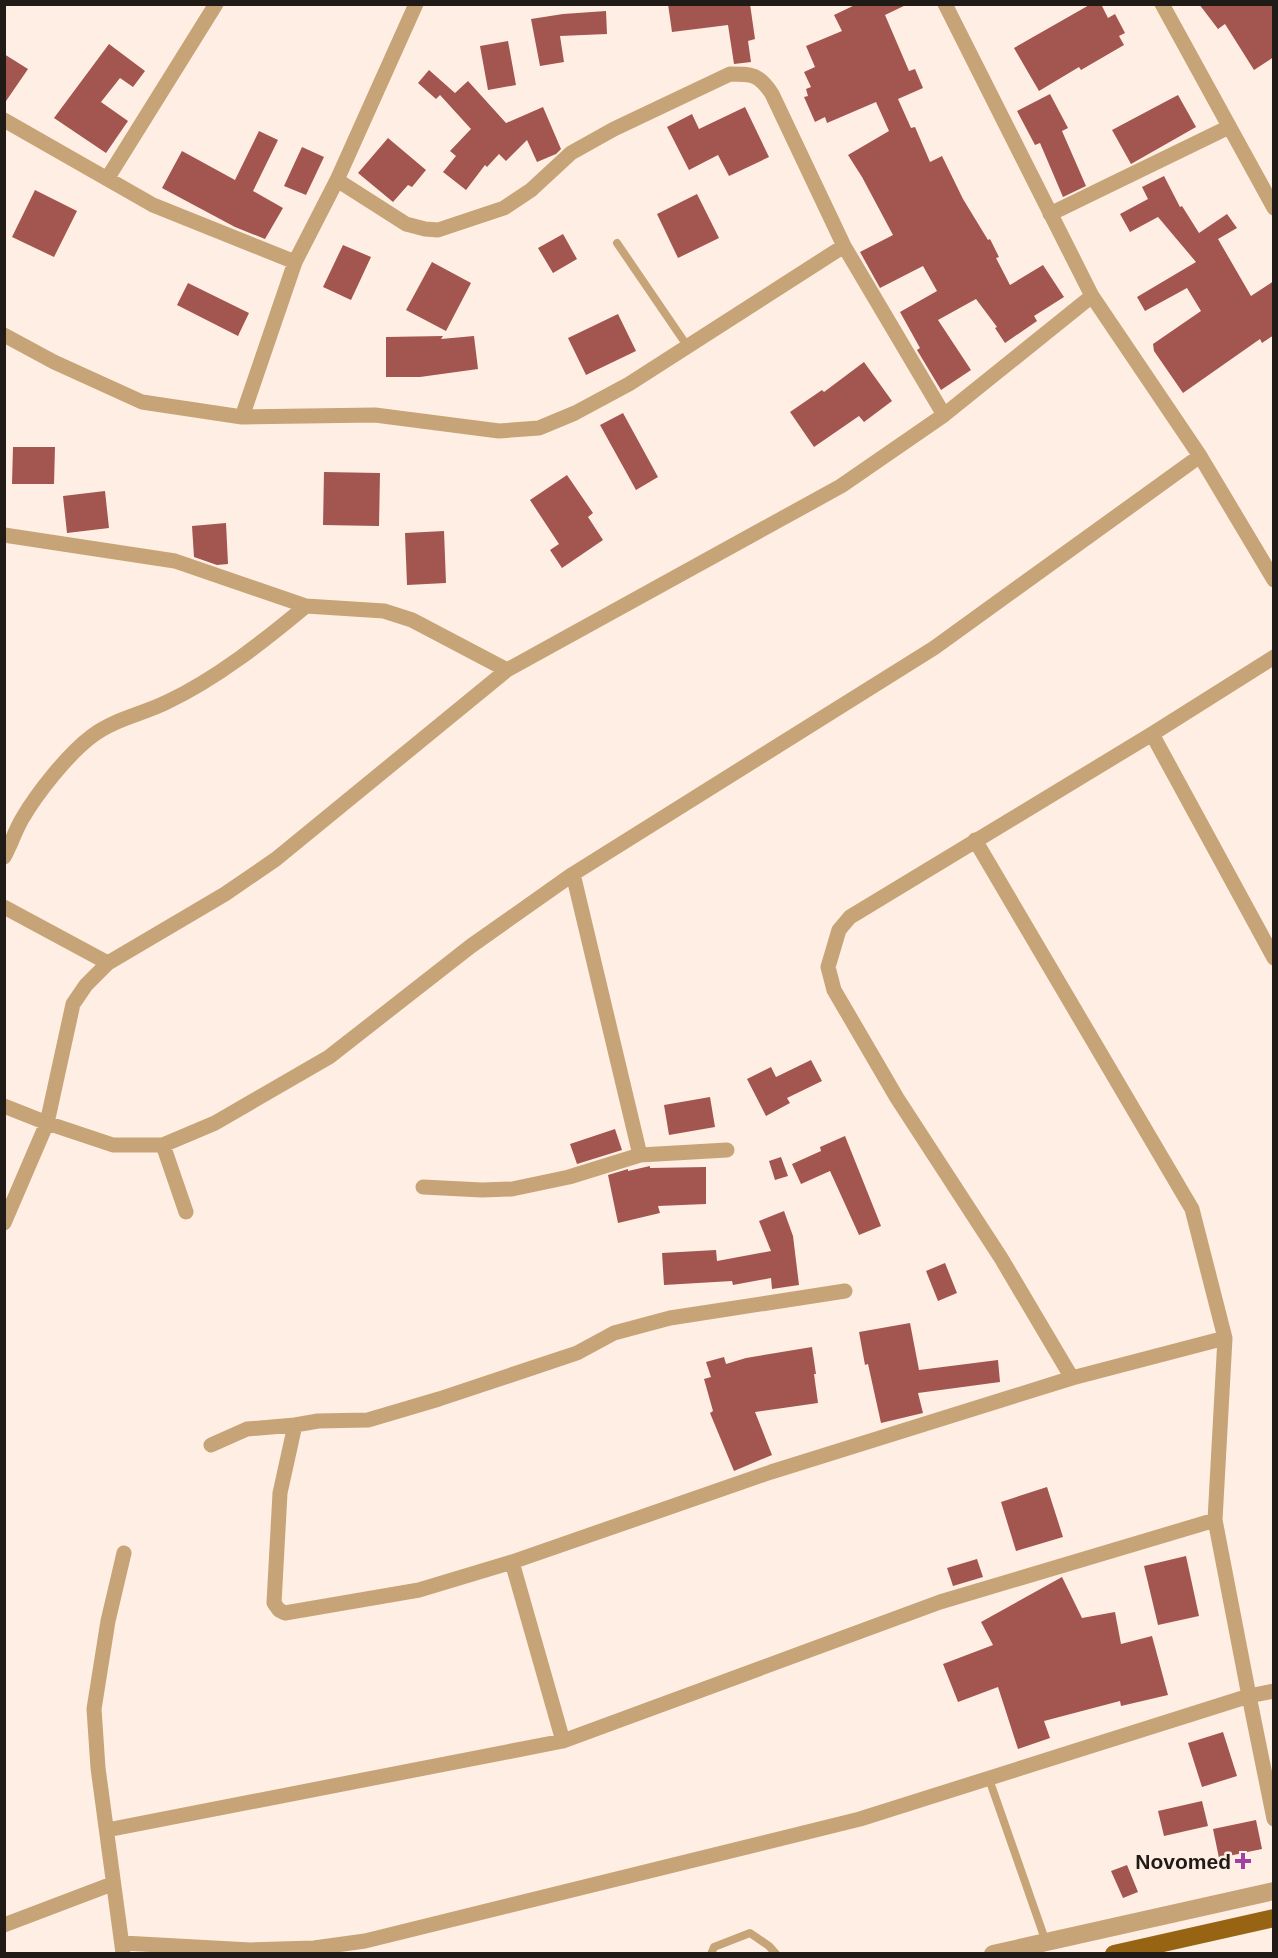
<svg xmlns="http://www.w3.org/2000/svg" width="1278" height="1958" viewBox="0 0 1278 1958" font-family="Helvetica,sans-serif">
	<rect width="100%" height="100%" fill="#feeee4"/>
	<path fill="#a2564f" d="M668 4H750L755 39 748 41 751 62 734 64 728 25 672 32Z
		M857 4H908L885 15 909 71 915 69 923 88 898 99 911 128 915 127 930 162 942 156 963 199 988 240 990 239 999 257 996 258 1010 285 1043 265 1064 297 1034 316 1037 321 1005 343 995 328 997 327 976 299 938 320 971 370 941 390 917 350 920 348 900 312 937 291 923 266 880 288 860 252 893 235 862 177 848 155 889 131 876 102 827 123 825 117 815 122 804 97 808 96 806 89 811 87 804 72 815 67 806 46 842 31 834 15Z
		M1091 4H1101L1108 18 1115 14 1125 33 1119 36 1124 45 1081 70 1079 67 1039 91 1014 48Z
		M1199 4H1274V57L1254 70 1225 24 1218 29Z
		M606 11 607 34 560 36 564 62 540 66 531 19 563 14Z
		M508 41 516 85 488 90 480 46Z
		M109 44 145 71 133 87 120 78 101 102 128 121 106 153 54 118Z
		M4 54 28 69 4 104Z
		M429 70 455 93 468 81 506 123 543 107 561 149 556 154 537 162 527 140 506 161 499 154 487 167 485 165 466 190 443 172 456 156 450 151 471 129 440 95 436 99 418 83Z
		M1050 94 1068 128 1062 131 1086 186 1063 197 1040 143 1035 145 1017 111Z
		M1178 95 1196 127 1131 164 1112 130Z
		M745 107 769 157 729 176 718 155 689 170 667 127 692 114 699 129Z
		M259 131 278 140 253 191 283 208 265 239 235 227 162 188 182 151 235 180Z
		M388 138 426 170 412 187 408 185 393 202 358 173Z
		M302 147 324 157 306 195 284 186Z
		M1164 176 1180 207 1182 206 1199 233 1227 214 1237 228 1218 239 1251 296 1274 281V335L1262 343 1260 339 1183 393 1154 351 1153 344 1201 311 1187 288 1145 311 1137 297 1196 262 1158 217 1130 232 1120 214 1148 199 1142 187Z
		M35 190 77 211 54 257 12 237Z
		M697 194 719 238 678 258 657 214Z
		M563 234 577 259 553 273 538 248Z
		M343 245 371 257 351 300 323 287Z
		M432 262 471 283 446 331 406 310Z
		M188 283 249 313 238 336 177 305Z
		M618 314 636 351 586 375 568 338Z
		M443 336 441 339 474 336 478 369 420 377H386V337Z
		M864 362 892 401 864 422 859 416 814 447 790 412 822 390 824 392Z
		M623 413 658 477 636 490 600 425Z
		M13 447H55L54 484H12Z
		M324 472 380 473 379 526 323 525Z
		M567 475 593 513 588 517 603 540 562 568 550 550 559 544 530 500Z
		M105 491 109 528 67 533 63 496Z
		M226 523 228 564 217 565 194 557 192 526Z
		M444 531 446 583 407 585 405 533Z
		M811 1060 822 1081 787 1098 790 1103 766 1116 747 1079 771 1067 776 1077Z
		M710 1097 715 1127 669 1135 664 1105Z
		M615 1129 622 1150 577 1164 570 1144Z
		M845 1136 881 1226 859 1235 830 1171 801 1184 792 1164 821 1151 820 1147Z
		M781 1157 788 1176 775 1180 769 1161Z
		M650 1166V1168L706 1167V1204L658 1206 660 1213 618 1223 608 1175 628 1169V1171Z
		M784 1211 793 1236 799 1285 772 1289 771 1278 733 1285 732 1281 664 1285 662 1253 716 1250 717 1261 771 1251 759 1221Z
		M945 1263 957 1293 938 1301 926 1271Z
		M910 1323 919 1370 998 1360 1000 1382 918 1393 923 1413 881 1423 868 1364 865 1365 859 1332Z
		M812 1347 816 1374H814L818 1403 755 1412 772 1455 734 1471 710 1413 713 1411 704 1379 711 1377 706 1362 724 1357 726 1364 746 1358Z
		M1047 1487 1063 1537 1016 1551 1001 1502Z
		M1186 1556 1199 1616 1158 1625 1144 1566Z
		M977 1559 983 1577 953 1586 947 1568Z
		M1062 1577 1082 1618 1115 1612 1121 1644 1152 1636 1168 1695 1121 1706 1120 1701 1044 1721 1050 1738 1018 1749 998 1687 958 1702 943 1664 993 1645 981 1622Z
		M1223 1732 1237 1776 1202 1787 1188 1743Z
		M1202 1801 1208 1826 1164 1836 1158 1811Z
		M1256 1820 1262 1849 1219 1858 1213 1829Z
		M1127 1865 1138 1892 1123 1898 1111 1871Z"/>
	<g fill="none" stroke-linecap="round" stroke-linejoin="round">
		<path stroke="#c7a477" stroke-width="8" d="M617 243 688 347
			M989 1779 1046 1942
			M711 1954 714 1947 750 1933 769 1946 776 1954"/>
		<path stroke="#c7a477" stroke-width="15" d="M945 4 1092 296 1200 456 1274 580
			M1162 4 1274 208
			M4 120 153 205 295 262
			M107 179 216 4
			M337 180 406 224 425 229 438 230 504 208 531 190 571 153 614 129 730 74C752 74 759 74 772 94L844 246 944 415
			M1050 214 1229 127
			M4 335 54 362 142 402 242 417 375 415 499 431 539 428 575 413 629 384 844 246
			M242 417 295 262 337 180 416 4
			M4 535 175 561 306 606 384 611 412 620 507 670
			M1152 734 1274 958
			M975 840 1192 1209 1225 1338 1215 1520
			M4 857C11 844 15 831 22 819 37 793 68 754 92 736 114 719 143 714 167 702 216 679 264 641 306 606
			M573 874 640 1155
			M4 907 108 963
			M4 1106 47 1123 113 1145H163L215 1123 329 1057 471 946 573 874 934 648 1200 456
			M163 1145 186 1212
			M423 1187 482 1190 512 1189 569 1177 640 1155 727 1150
			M4 1223 47 1123 73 1004 86 985 108 963 225 894 276 859 507 670 841 486 944 415 1092 296
			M845 1291 670 1318 614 1333 577 1353 439 1399 368 1420 318 1421 295 1425 280 1493 274 1603 279 1610 285 1613 419 1590 512 1562 771 1472 1072 1378 1225 1338
			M1072 1378 1001 1258 897 1098 834 990 828 967 839 930 850 917 1152 734 1274 657
			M211 1445 247 1429 295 1425
			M512 1562 563 1741
			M107 1830 563 1741 940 1602 1215 1520 1249 1696 1274 1691
			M4 1925 112 1884
			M123 1943 250 1950 314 1948 365 1941 860 1819 1249 1696 1274 1819
			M123 1953 98 1768 94 1709 108 1621 124 1553"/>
		<path stroke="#c7a477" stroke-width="18" d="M993 1954 1274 1891"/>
		<path stroke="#966413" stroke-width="18" d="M1114 1954 1274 1918"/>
	</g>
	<path fill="#a13fa5" stroke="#feeee4" stroke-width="2" d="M1240 1852h6v6h6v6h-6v6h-6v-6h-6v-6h6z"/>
	<g text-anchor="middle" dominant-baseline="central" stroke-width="5" stroke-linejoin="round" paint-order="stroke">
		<g font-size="21" font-weight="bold" fill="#201b17" stroke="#feeee4" text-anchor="end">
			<text x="1231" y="1861">Novomed</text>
		</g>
	</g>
	<rect width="1278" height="1958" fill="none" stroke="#201b17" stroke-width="12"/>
</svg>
